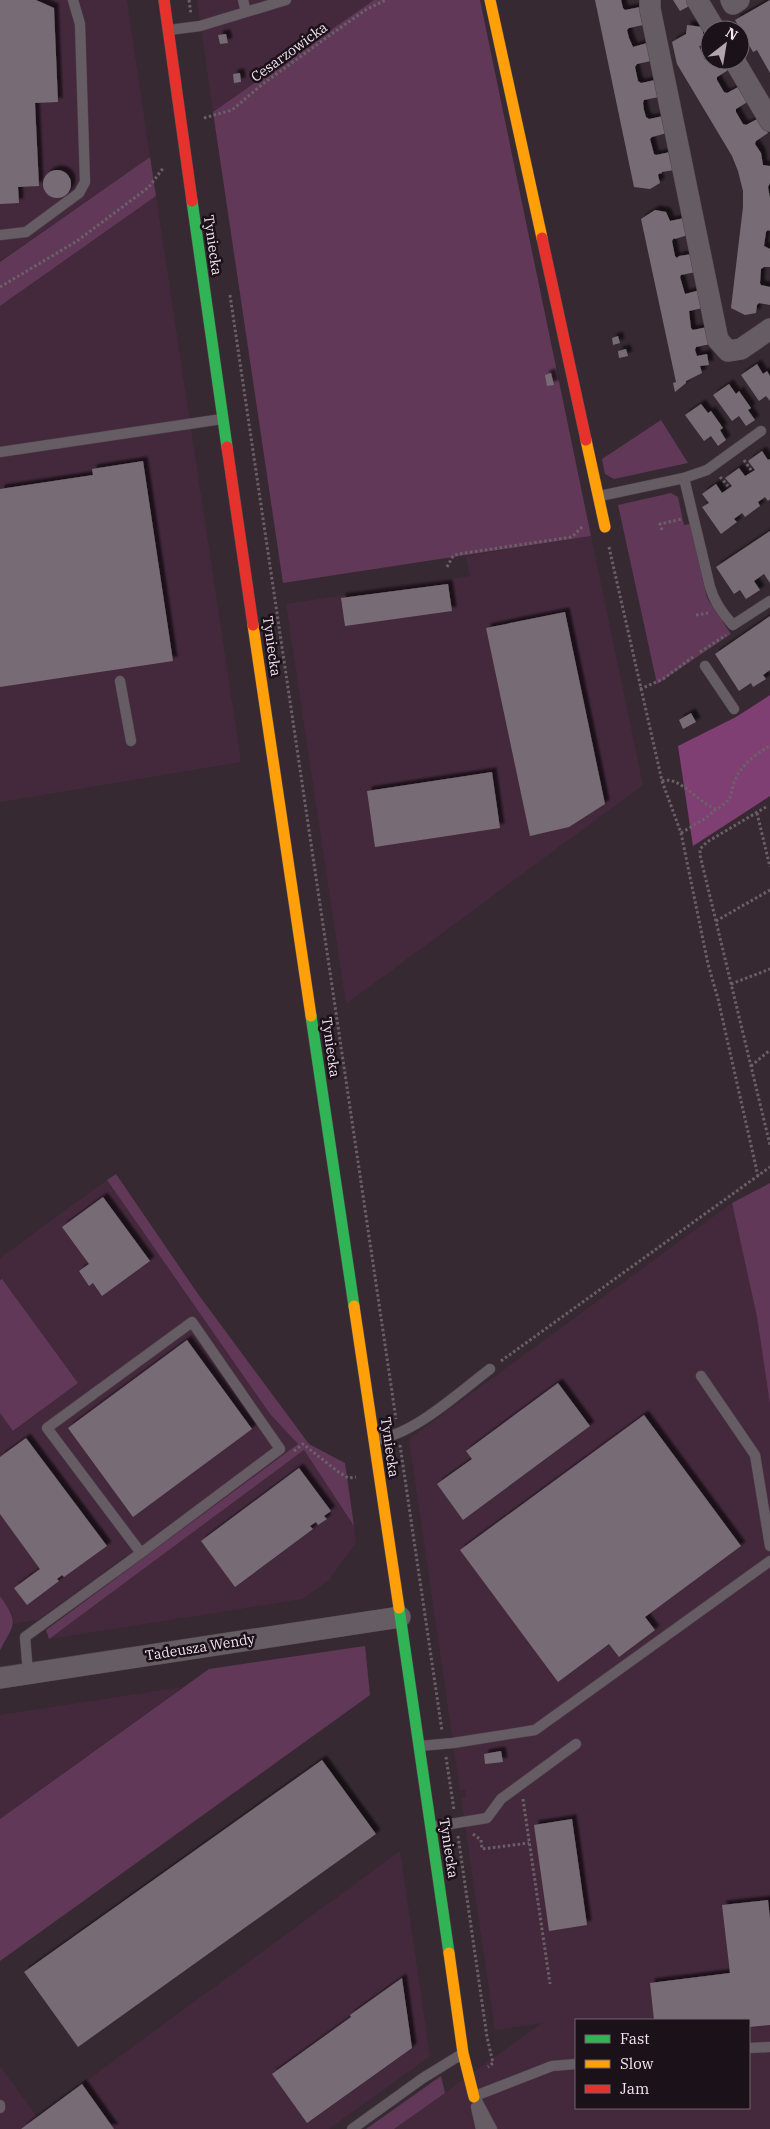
<svg xmlns="http://www.w3.org/2000/svg" width="770" height="2129" viewBox="0 0 770 2129" font-family="'IBM Plex Serif',serif">
	<defs>
		<filter id="shadow"><feDropShadow dx="4.5" dy="-4.5" stdDeviation="1" flood-color="#0009"/></filter>
	</defs>
	<rect width="100%" height="100%" fill="#362932"/>
	<path fill="#44293d" fill-rule="evenodd" d="M0 0H127L150 157 0 261Z
		M197 0H374L213 112Z
		M156 196 241 762 0 802V306Z
		M591 536 643 785 346 1004 286 604 470 576 466 556Z
		M107 1180 270 1414 298 1444 136 1564 127 1555 39 1619 14 1624 12 1613 0 1596V1413L14 1431 78 1383 0 1277V1258Z
		M732 1203 757 1317 770 1404V2129H394L542 2023 495 2030 461 1798 466 1797 465 1790H460L409 1439ZM576 2020H749V2108H576Z
		M304 1450 354 1526 356 1543 329 1580 303 1599 49 1639Z
		M183 1687 0 1819V1715Z
		M400 1851 430 2056 329 2129H0V2066L37 2117Z"/>
	<path fill="#613858" d="M374 0H480L591 536 283 583 213 112Z
		M150 157 156 196 0 306V262Z
		M661 420 688 463 614 479 605 474 602 459Z
		M671 493 678 497 684 525 690 524 707 598 731 634 657 684 618 505Z
		M116 1174 198 1294 309 1444 345 1463 354 1526 304 1450 49 1639 46 1630 298 1444 270 1414 107 1180Z
		M770 1183V1404L757 1317 732 1203Z
		M2 1279 78 1383 13 1431 0 1413V1280Z
		M0 1596C19 1623 15 1623 0 1650Z
		M365 1646 370 1695 0 1961V1819L209 1669Z
		M441 2076 445 2093 394 2129H366Z"/>
	<path fill="#803f72" d="M770 695V796L693 846 678 746 736 717Z"/>
	<path fill="#776c74" filter="url(#shadow)" d="M0 0H36L54 8 58 102 35 103 39 186 18 187 19 203 0 204Z
		M595 0H621L623 8 625 10 640 7 643 25 629 28 627 30 629 38 633 47 647 43 651 61 637 64 635 67 638 81 641 83 655 80 659 97 644 100 643 103 644 110 646 117 649 119 663 116 667 133 652 137 650 139 654 154 656 155 670 152 674 170 662 172 661 174 660 173 658 175 660 183 650 189 634 187Z
		M673 0H688L691 5 680 11Z
		M770 0V73L757 50 753 52 735 20Z
		M687 25 703 27V45L699 46 705 60H724L730 69 717 77V80L724 92 727 93 740 86 749 101 736 109V112L743 124 746 125 759 118 768 133 756 141 755 144 761 153 763 165 770 166V183L768 187 770 198V231L768 230 766 232 764 246 770 249V267H764L761 269 760 283 761 285 770 287V305L759 303 757 305 756 313 745 315 731 308 743 207V191L738 171 732 156 677 64 672 42 686 34Z
		M226 34 228 43 220 44 218 35Z
		M240 73 241 82 234 83 233 74Z
		M43 184a14 14 0 1 1 28 0a14 14 0 1 1-28 0Z
		M655 210 666 212 670 221 684 218 688 235 675 239 674 238 672 241 675 256 677 258 679 256 692 254 696 272 681 275 680 277 685 294 700 290 703 308 689 311 691 328 693 330 707 327 711 344 696 347 695 350 697 356 707 354 709 365 700 366 702 373 686 381V383L675 392 673 383 676 382 641 219Z
		M618 336 620 343 613 345 612 338Z
		M626 349 628 356 619 358 618 351Z
		M757 364 763 374 767 371 770 376V401L766 396 759 401 741 375Z
		M551 373 554 385 547 386 545 375Z
		M729 384 736 394 739 391 751 408 748 410 755 420 746 426 739 416 732 421 713 395Z
		M701 404 708 413 711 411 723 428 720 430 726 440 718 446 711 436 704 441 685 415Z
		M762 451 768 460 770 459V499L768 501 765 497 758 502 760 506 745 517 742 513 734 519 737 522 721 534 702 507 709 503 702 494 716 484 722 493 732 486 725 478 739 468 745 476 755 470 748 461Z
		M143 461 173 661 0 687V489L93 475 92 469Z
		M770 531V583L764 574 754 581 760 590 746 599 740 590 734 594 716 567Z
		M448 584 452 611 345 626 341 598Z
		M565 612 605 804 569 827 530 836 486 628Z
		M770 616V670L763 675 766 679 753 687 751 683 739 691 715 654Z
		M691 713 696 722 683 729 679 720Z
		M492 772 500 828 375 847 367 791Z
		M103 1197 150 1261 102 1296 93 1283 89 1286 79 1271 89 1264 62 1227Z
		M187 1340 252 1429 133 1517 68 1428Z
		M558 1383 590 1426 463 1520 437 1484 472 1459 466 1451Z
		M644 1415 741 1546 645 1617 655 1630 619 1657 609 1644 558 1682 460 1550Z
		M26 1438 107 1546 64 1577 62 1575 57 1579 59 1581 27 1605 14 1588 40 1569 0 1514V1457Z
		M299 1468 331 1511 324 1516 327 1519 318 1525 316 1522 310 1526 313 1529 235 1587 201 1541Z
		M501 1751 503 1762 485 1764 484 1754Z
		M322 1760 376 1834 78 2047 24 1972Z
		M572 1819 587 1925 549 1931 534 1825Z
		M768 1900 770 1919V2025L749 2027V2020H654L650 1983 730 1973 722 1905Z
		M402 1978 412 2048 307 2123 272 2074 351 2017 350 2015Z
		M82 2084 114 2129H21Z"/>
	<g fill="none" stroke-linecap="round" stroke-linejoin="round">
		<g stroke="#50454d" stroke-width="11">
			<path id="lane" d="M243 0 246 12
				M169 30 200 26 286 0
				M0 235 26 232 79 193 85 182 80 24 73 0
				M0 452 222 419
				M684 478 710 587C714 602 722 613 733 625L770 601
				M600 496 684 478 707 470 761 431
				M705 666 734 709
				M120 681 131 741
				M701 1376 755 1455 770 1546
				M375 1440C415 1434 458 1393 490 1369
				M28 1673 25 1637 141 1553 280 1449 192 1322 47 1428 141 1553
				M420 1746 453 1743 535 1730 770 1561
				M432 1827 487 1818 501 1799 576 1744
				M749 2048 770 2047
				M475 2096 552 2066 576 2064
				M475 2097 492 2129
				M0 2105V2108
				M476 2107 481 2129
				M352 2129 423 2078 462 2054"/>
		</g>
		<g stroke="#50454d" stroke-width="22">
			<path id="street" d="M650 0V9L718 340 728 351 741 349 770 329
				M697 0 715 30
				M731 0 733 4 739 0
				M734 60 770 121
				M0 1678 400 1617"/>
		</g>
		<g stroke="#50454d" stroke-width="12">
			<path id="fast" d="M192 201 227 447
				M311 1016 354 1306
				M399 1608 449 1953"/>
		</g>
		<g stroke="#50454d" stroke-width="12">
			<path id="slow" d="M490 0 542 238
				M586 440 605 527
				M253 625 311 1016
				M354 1306 399 1608
				M449 1953 463 2053 474 2097"/>
		</g>
		<g stroke="#50454d" stroke-width="12">
			<path id="jam" d="M164 0 192 201
				M542 238 586 440
				M227 447 253 625"/>
		</g>
		<path stroke="#6a6168" stroke-width="3" stroke-dasharray="2.5 2.5" stroke-linecap="butt" d="M189 0 191 14
			M204 118 232 110 264 83 333 33 367 9 386 0
			M0 287 77 241 149 187 164 167
			M230 295 396 1419
			M744 460 751 470
			M720 477 728 486
			M662 530 660 524 682 519
			M609 547 662 781 681 833 708 964 718 999 758 1176
			M447 567 453 556 458 554 572 537 583 526
			M696 615 708 613
			M700 652 726 635
			M640 689 663 679 693 657
			M662 781C680 775 698 804 717 809 737 797 728 792 737 776 744 763 757 753 770 746
			M766 807 707 842 700 849V855L770 1145
			M757 813 770 867
			M681 833 706 818 716 809
			M716 921 770 890
			M731 984 770 969
			M751 1066 770 1050
			M501 1361 770 1167
			M400 1445 442 1731
			M294 1451 303 1444 337 1471 348 1478 356 1477
			M446 1757 454 1810
			M523 1799 550 1984
			M473 1834 481 1840 482 1849 529 1843
			M458 1836 487 2037 493 2063 488 2067"/>
		<use href="#lane" stroke="#665c63" stroke-width="10"/>
		<use href="#street" stroke="#665c63" stroke-width="21"/>
		<use href="#fast" stroke="#30b455" stroke-width="11"/>
		<use href="#slow" stroke="#ff9f0a" stroke-width="11"/>
		<use href="#jam" stroke="#e5322d" stroke-width="11"/>
	</g>
	<g text-anchor="middle" dominant-baseline="central" stroke-width="5" stroke-linejoin="round" paint-order="stroke">
		<g font-size="14" fill="#f4e4ef" stroke="#1b1119">
			<text transform="translate(289 52) rotate(-36)">Cesarzowicka</text>
			<text transform="translate(213 245) rotate(82)">Tyniecka</text>
			<text transform="translate(272 646) rotate(82)">Tyniecka</text>
			<text transform="translate(331 1047) rotate(82)">Tyniecka</text>
			<text transform="translate(390 1447) rotate(82)">Tyniecka</text>
			<text transform="translate(200 1647) rotate(-9)">Tadeusza Wendy</text>
			<text transform="translate(449 1848) rotate(81)">Tyniecka</text>
		</g>
	</g>
	<rect x="575" y="2019" width="175" height="90" fill="#1b1119" stroke="#72656f"/>
	<rect x="585" y="2035" width="25" height="8" fill="#30b455" stroke="#72656f"/>
	<text x="620" y="2044" font-size="15" fill="#f4e4ef">Fast</text>
	<rect x="585" y="2060" width="25" height="8" fill="#ff9f0a" stroke="#72656f"/>
	<text x="620" y="2069" font-size="15" fill="#f4e4ef">Slow</text>
	<rect x="585" y="2085" width="25" height="8" fill="#e5322d" stroke="#72656f"/>
	<text x="620" y="2094" font-size="15" fill="#f4e4ef">Jam</text>
	<g transform="translate(725 45) rotate(31)"><circle r="24" fill="#1b1119" stroke="#72656f"/>
	<path d="M0-4L9 19L0 12L-9 19Z" fill="#b2a3ad"/>
	<text y="-8" font-size="14" font-weight="bold" text-anchor="middle" fill="#f4e4ef">N</text>
	</g>
</svg>
